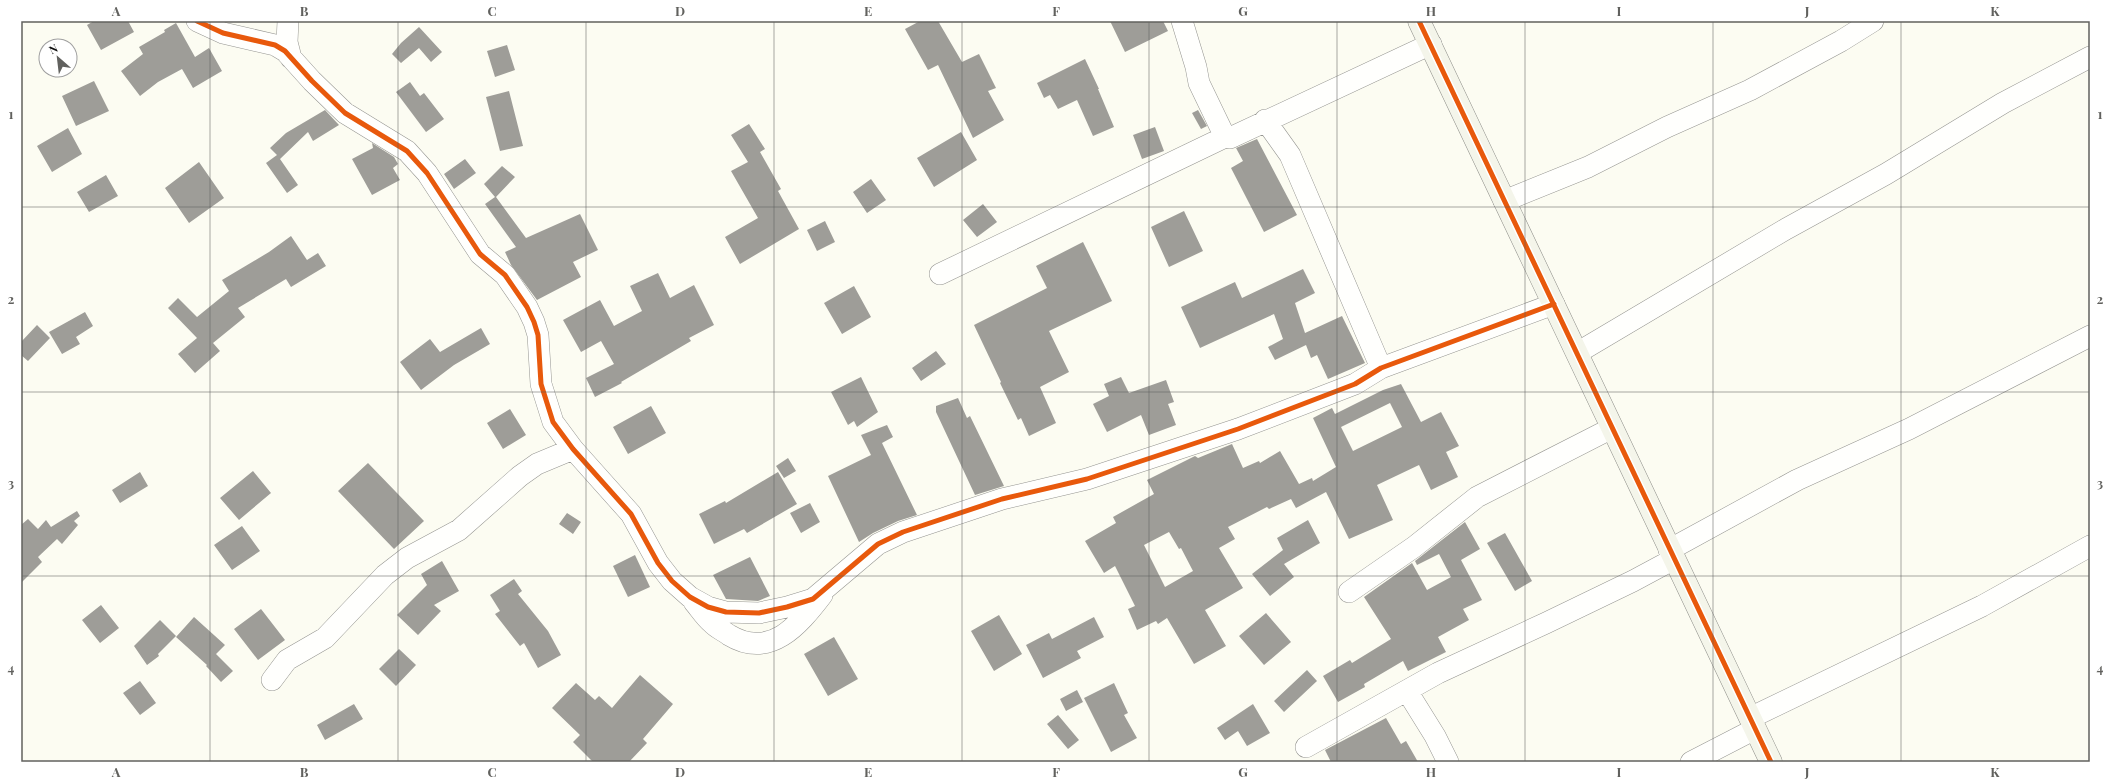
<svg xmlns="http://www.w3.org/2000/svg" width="2111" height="783" viewBox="0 0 2111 783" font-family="'Playfair Display',serif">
	<rect width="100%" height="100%" fill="#fcfcf2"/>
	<path fill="#9e9d98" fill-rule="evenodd" d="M94 21H128L134 32 101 50 87 25Z
		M920 21H938L962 62 979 54 996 88 988 91 1004 120 973 138 938 65 928 70 905 29Z
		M1110 21H1163L1168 31 1125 52Z
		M176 23 195 57 209 48 222 71 193 88 182 69 158 82 140 96 121 71 143 54 139 47 165 32 164 30Z
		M419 27 442 52 431 62 419 48 401 63 392 54 401 43Z
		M507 45 515 70 495 77 487 51Z
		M1085 59 1099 89H1098L1114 127 1093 136 1077 100 1058 109 1050 95 1044 98 1037 83Z
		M94 81 109 111 76 126 62 96Z
		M410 82 420 96 424 93 444 119 426 132 396 92Z
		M509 91 523 146 500 151 486 97Z
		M325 110 339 125 313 141 308 132 280 159 298 185 287 193 266 163 277 155 270 148 286 133Z
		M1198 110 1207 126 1201 129 1192 113Z
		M749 124 765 149 760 152 781 189 778 191 799 229 740 264 725 237 758 218 731 171 748 162 731 135Z
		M1155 127 1164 151 1142 159 1133 135Z
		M68 128 82 154 52 172 37 146Z
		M961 132 977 160 934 187 917 158Z
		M1257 139 1297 215 1264 232 1231 168 1243 161 1236 148Z
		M372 143 394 157 398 164 393 168 400 180 372 195 352 159 373 148Z
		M465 159 476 173 454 189 444 174Z
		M199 162 224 198 189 223 165 188Z
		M502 166 515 177 496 197 526 238 580 214 598 250 573 262 581 277 537 300 511 265 505 252 516 247 485 204 495 197 484 184Z
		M106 175 118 196 89 212 77 192Z
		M871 179 886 200 867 213 853 192Z
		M983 204 997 222 977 237 963 220Z
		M1184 211 1203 251 1169 267 1151 227Z
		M825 221 835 242 817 251 807 230Z
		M291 236 307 260 318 253 326 266 291 287 286 279 238 308 245 317 213 343 220 351 195 373 178 354 197 338 168 308 178 298 197 317 229 291 222 280 269 252Z
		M1083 242 1112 301 1049 331 1069 372 1040 387 1056 423 1029 436 1021 418 1018 420 1000 383 1001 382 974 325 1047 288 1036 266Z
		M1303 269 1315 293 1295 303 1305 333 1342 316 1365 363 1328 379 1317 355 1311 358 1306 345 1275 360 1268 347 1283 339 1274 314 1200 348 1181 307 1235 282 1242 298Z
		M658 273 670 298 694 285 714 325 689 338 691 341 621 382 622 383 595 397 586 378 614 364 601 341 581 352 563 320 600 300 614 326 642 311 630 286Z
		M854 286 871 317 842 334 824 303Z
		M85 312 93 326 76 337 80 344 62 354 49 332Z
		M37 325 50 338 28 361 21 355V342Z
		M481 328 490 344 454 365 421 390 400 362 430 339 440 352Z
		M936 351 946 364 921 381 912 368Z
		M861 377 878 412 857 427 854 421 848 425 831 392Z
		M1121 377 1129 393 1166 380 1174 402 1168 404 1176 425 1149 435 1141 415 1107 432 1093 404 1109 396 1104 384Z
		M1401 384 1421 422 1441 412 1459 446 1446 452 1458 477 1431 490 1419 465 1377 485 1393 520 1349 539 1326 492 1296 508 1291 499 1269 509 1267 507 1228 527 1235 539 1219 548 1243 588 1205 610 1226 646 1194 664 1167 618 1158 624 1156 621 1137 630 1128 609 1135 606 1115 566 1104 573 1085 541 1116 523 1113 517 1154 494 1147 480 1195 456 1198 458 1232 444 1243 468 1259 461 1260 463 1280 451 1299 484 1312 478 1313 481 1336 467 1313 418 1332 408 1335 414 1383 390ZM1390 403 1402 427 1353 451 1341 427ZM1169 532 1179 549 1181 548 1193 571 1165 587 1144 545Z
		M958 398 967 418 970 416 1004 486 975 495 936 412V406Z
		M651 406 666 433 628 454 613 427Z
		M510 409 526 435 503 449 487 423Z
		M887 425 893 437 882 443 917 515 898 521 873 533 859 542 828 476 871 455 861 435Z
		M788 458 796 471 784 478 776 466Z
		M368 463 424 521 394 549 338 491Z
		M253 471 271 493 239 520 220 498Z
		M140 472 148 486 120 503 112 490Z
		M778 472 797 504 747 533 744 529 714 544 699 514 725 501 726 503Z
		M810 503 820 522 801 533 790 513Z
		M77 511 80 516 74 521 78 525 62 544 57 539 38 557 42 562 21 583V525L28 519 38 529 46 520 51 527Z
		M567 513 581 522 573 534 559 524Z
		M1308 520 1320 543 1284 564 1294 577 1270 596 1252 574 1283 550 1277 538Z
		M1465 522 1480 549 1461 560 1482 600 1463 609 1469 620 1438 637 1446 652 1408 671 1403 661 1364 684 1365 687 1338 702 1323 676 1350 660 1352 663 1391 639 1364 597 1412 563 1427 590 1451 577 1439 554 1417 565 1415 561Z
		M242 526 260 551 232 570 214 545Z
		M1505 533 1532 581 1515 591 1487 543Z
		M635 555 650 587 628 597 613 566Z
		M750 557 770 596 758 601 726 599 713 575Z
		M442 561 459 591 434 605 441 611 418 635 397 615 427 585 421 574Z
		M514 579 522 591 518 594 548 631 561 655 538 668 524 643 520 646 495 614 500 611 490 595Z
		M101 605 119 628 100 643 82 620Z
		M261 609 285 640 258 660 234 629Z
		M1266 613 1291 642 1264 665 1239 636Z
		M999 615 1022 654 994 671 971 631Z
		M194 617 225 645 216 654 233 671 221 682 206 666 207 665 176 637Z
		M1094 617 1104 637 1077 651 1081 658 1043 678 1026 645 1049 633 1052 639Z
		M160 620 176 636 158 654 159 656 147 665 134 646Z
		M834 637 858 679 828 696 804 654Z
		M399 649 416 665 396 686 379 669Z
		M1307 670 1317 681 1284 712 1274 701Z
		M640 675 673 704 643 739 647 743 629 762H593L573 742 580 735 552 708 576 683 595 700 599 696 612 708Z
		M140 681 156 703 140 715 123 693Z
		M1114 683 1128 713 1124 715 1137 738 1111 752 1084 698Z
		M1077 690 1083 702 1066 711 1060 699Z
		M354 704 363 719 325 740 317 725Z
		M1253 704 1270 733 1247 746 1238 731 1225 740 1217 728Z
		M1058 715 1079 740 1068 749 1047 724Z
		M1386 718 1401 744 1406 741 1418 762H1331L1325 750Z"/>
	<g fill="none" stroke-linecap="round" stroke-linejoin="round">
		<g stroke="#959591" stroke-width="22">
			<path id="street" d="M197 21 223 33 275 45 285 51 312 81 345 113 407 151 427 173 480 254 505 275 527 307 534 322 538 335 541 384 553 422 573 449 631 514 658 563 672 581 690 597 708 607 726 612 759 613 787 607 813 599 878 544 903 532 1002 499 1087 479 1238 429 1355 384 1381 368 1554 304
				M288 21 287 42 291 58
				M1182 21 1196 67 1199 83 1225 137 1230 138 1431 44
				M1265 120 1290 155 1381 368
				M1504 201 1588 167 1667 127 1750 90 1841 41 1873 21
				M940 274 1225 137
				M1577 353 1786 229 1886 174 2003 103 2090 57
				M1669 550 1797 480 1909 429 2090 336
				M1349 592 1414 547 1477 497 1612 428
				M694 602C700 609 705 617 712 623 716 628 724 631 729 635 770 660 799 625 822 595
				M272 680 287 660 325 638 385 575 407 558 459 530 520 476 537 464 573 449
				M1407 691 1435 736 1448 762
				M1750 718 1982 606 2090 546
				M1306 747 1438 673 1546 623 1633 581 1674 559
				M1691 762 1755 729"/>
		</g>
		<g stroke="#8c8c87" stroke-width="23">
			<path id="secondary" d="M1419 21 1771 762"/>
		</g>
		<use href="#street" stroke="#fffffd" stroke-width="21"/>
		<use href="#secondary" stroke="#f4f5ea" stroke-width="22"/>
		<g stroke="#fff" stroke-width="8">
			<path id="cycleway" d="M197 21 223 33 275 45 285 51 312 81 345 113 407 151 427 173 480 254 505 275 527 307 534 322 538 335 541 384 553 422 573 449 631 514 658 563 672 581 690 597 708 607 726 612 759 613 787 607 813 599 878 544 903 532 1002 499 1087 479 1238 429 1355 384 1381 368 1554 304
				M1419 21 1771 762"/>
		</g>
		<use href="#cycleway" stroke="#e8590c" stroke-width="5"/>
	</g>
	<path fill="none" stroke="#61615e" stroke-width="1" stroke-opacity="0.55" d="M210 21V762M398 21V762M586 21V762M774 21V762M962 21V762M1149 21V762M1337 21V762M1525 21V762M1713 21V762M1901 21V762M21 207H2090M21 392H2090M21 576H2090"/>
	<rect width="2111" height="783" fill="none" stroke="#ffffff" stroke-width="44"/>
	<g transform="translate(58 58) rotate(332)"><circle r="19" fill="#ffffff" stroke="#9f9f9f"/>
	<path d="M0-3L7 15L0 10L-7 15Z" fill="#61615e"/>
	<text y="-6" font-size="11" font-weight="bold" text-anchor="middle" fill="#0e0e0e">N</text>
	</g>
	<rect x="22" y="22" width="2067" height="739" fill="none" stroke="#61615e" stroke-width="1.5"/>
	<g font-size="13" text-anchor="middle" font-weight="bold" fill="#61615e">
		<text x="116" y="16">A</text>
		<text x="304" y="16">B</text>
		<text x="492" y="16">C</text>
		<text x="680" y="16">D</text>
		<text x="868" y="16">E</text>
		<text x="1056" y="16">F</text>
		<text x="1243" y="16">G</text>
		<text x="1431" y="16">H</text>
		<text x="1619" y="16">I</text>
		<text x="1807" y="16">J</text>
		<text x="1995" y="16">K</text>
		<text x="11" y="119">1</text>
		<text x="2100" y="119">1</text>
		<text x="11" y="304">2</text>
		<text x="2100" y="304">2</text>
		<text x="11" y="488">3</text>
		<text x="2100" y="488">3</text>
		<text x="11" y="673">4</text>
		<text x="2100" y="673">4</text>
		<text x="116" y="777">A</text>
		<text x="304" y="777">B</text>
		<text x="492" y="777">C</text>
		<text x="680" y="777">D</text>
		<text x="868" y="777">E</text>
		<text x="1056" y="777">F</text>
		<text x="1243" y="777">G</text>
		<text x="1431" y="777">H</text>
		<text x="1619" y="777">I</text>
		<text x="1807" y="777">J</text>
		<text x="1995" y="777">K</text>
	</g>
</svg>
